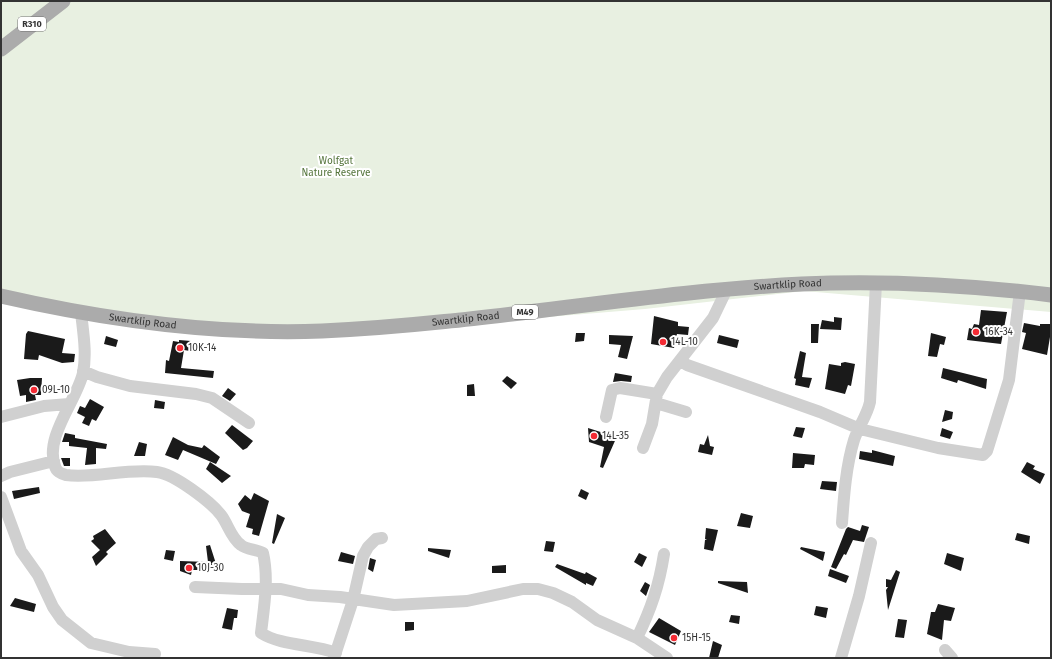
<svg xmlns="http://www.w3.org/2000/svg" width="1052" height="659" viewBox="0 0 1052 659" font-family="'Fira Sans',sans-serif">
	<rect width="100%" height="100%" fill="#fff"/>
	<path fill="#e8f0e1" d="M1 1H1051V312L804 291 645 309 339 334 93 311 1 290Z"/>
	<path fill="#1a1a1a" d="M981 310 1007 312 1001 344 967 340 969 328 972 329 974 324 979 325Z
		M654 316 678 322V326L689 327 688 335 677 334 674 348 651 344Z
		M834 317 842 318 841 330 820 329 822 320 834 322Z
		M1024 323 1040 326V324H1051V337H1050L1047 355 1022 349 1026 333 1022 332Z
		M811 324H819L818 343H811Z
		M28 331 65 339 62 353 75 354 74 362 62 363 39 355 38 360 24 359 26 334Z
		M576 333H585L584 341 575 342Z
		M931 333 946 337 944 345 940 344 937 357 928 356Z
		M609 335 633 336 627 359 618 357 621 345 609 344Z
		M719 335 739 340 737 348 717 343Z
		M106 336 118 340 116 347 104 344Z
		M179 340 191 341 190 351 184 350 181 368 214 371 213 378 165 373 166 360 169 361 173 341 179 342Z
		M800 351 806 353 802 377 812 378 809 388 795 385 796 379 794 378Z
		M845 362 855 364 851 386 848 385 845 394 825 389 829 364 841 366V363Z
		M943 368 987 379 986 389 958 380 957 383 941 378Z
		M615 373 632 376 631 382 621 381 613 382Z
		M507 376 517 383 511 389 502 381Z
		M30 378H42L41 395H35L36 400 26 402V395L20 396 17 380Z
		M474 384 475 396H467V385Z
		M228 388 236 394 230 401 222 396Z
		M90 399 104 407 96 421 92 419 89 426 82 423 85 417 77 413 80 406 85 408Z
		M155 400 165 402 164 409 154 408Z
		M945 410 953 412 952 419 942 422Z
		M232 425 253 441 247 448 243 450 225 433Z
		M796 427 805 428 802 438 793 436Z
		M588 428 607 434H618L603 468 600 467 604 447 589 442Z
		M942 428 953 432 950 439 940 436Z
		M65 433 75 435V438L107 444 106 449 96 448V464L85 465 87 448 69 446V442H62Z
		M708 435 710 446 714 447 712 455 698 452 700 444 704 445Z
		M173 437 188 445 202 448 204 445 220 457 216 464 183 450 178 460 165 455Z
		M139 442 147 444 145 456H134Z
		M872 450 895 456 893 466 859 459 860 451 872 453Z
		M793 453 815 455 814 465 805 464 804 468H792Z
		M61 458H70V466H64Z
		M210 462 231 476 222 483 206 469Z
		M1027 462 1035 466 1033 469 1045 474 1040 484 1021 472Z
		M822 481 837 482 836 491 820 489Z
		M39 487 40 493 14 499 12 491Z
		M581 489 589 493 586 500 578 496Z
		M254 493 269 501 259 536 252 534 253 529 246 527 250 514 242 511 238 504 245 495 251 500Z
		M741 513 753 516 750 528 737 526Z
		M277 514 285 518 274 544 272 543Z
		M862 525 869 527 864 542 853 540 846 555 844 554 836 569 831 567 846 529 848 527 860 531Z
		M706 528 718 530 713 551 704 549 705 540H707L705 539Z
		M105 529 116 543 106 552 108 554 96 566 92 557 100 550 91 541 94 539 93 536Z
		M1017 533 1030 536 1029 544 1015 540Z
		M546 541 555 542 553 552 544 551Z
		M210 545 218 570H192L191 575 180 571V561L208 562 206 546Z
		M801 547 825 552 823 561 800 549Z
		M428 548 451 550 449 558 428 551Z
		M166 550 175 551 173 561 164 559Z
		M341 552 355 556 353 564 338 561Z
		M639 553 647 557 642 567 634 562Z
		M947 553 964 558 961 571 944 564Z
		M370 558 376 560 373 572 368 569Z
		M557 564 585 574 586 572 597 578 593 586 586 583V585L555 567Z
		M506 565V573H492V566Z
		M830 569 849 576 846 583 828 576Z
		M896 570 900 572 888 610 886 590 888 587H886V579L891 580Z
		M718 581 747 582 748 593 718 583Z
		M645 582 650 585 646 596 640 591Z
		M15 598 36 604 34 612 10 606Z
		M938 604 955 608 951 621 944 620 942 640 927 634 931 612H935Z
		M816 606 828 608 826 618 814 615Z
		M227 608 238 610 237 618H234L232 630 222 628Z
		M731 615 740 616 739 624 729 622Z
		M659 618 681 631 675 645 649 632Z
		M898 619 907 620 904 638 895 637Z
		M405 622H414V630L405 631Z
		M713 641 722 645 718 658H709Z"/>
	<g fill="none" stroke-linecap="round" stroke-linejoin="round">
		<path stroke="#d0d0d0" stroke-width="12" d="M81 312C83 332 87 353 83 373 77 400 44 437 55 466 56 471 61 474 66 475 93 479 127 468 157 472 174 474 210 501 221 515 228 524 231 538 241 545 247 550 256 549 263 553 269 579 264 607 261 633 282 646 312 644 336 653
			M681 361 687 365 820 412 860 429 938 448 983 455 987 451 1009 380 1020 291
			M83 371 97 377 130 386 196 394 212 398 249 423
			M656 403 686 412
			M1 417 44 406 69 404
			M606 417 612 390 620 388 657 394 667 377 713 318 726 291
			M643 448 652 424 657 394
			M1 476 10 472 54 461
			M1 497 21 551 38 575 53 607 62 620 91 643 129 652 155 654
			M842 523C844 495 846 466 854 440 858 427 867 416 870 402L876 283
			M195 587 242 589H281L308 595 340 597 394 605 467 601 523 589H538L553 593 572 602 597 620 637 638 667 658
			M637 638C651 609 659 586 664 554
			M945 650 952 658
			M334 658 353 600 363 556 368 547 376 539 382 538
			M841 658 859 596 871 543"/>
		<g stroke="#ababab" stroke-width="15">
			<path d="M1 49 63 1"/>
			<path id="s1" d="M1 296C106 320 214 335 322 331 483 324 641 292 802 284 885 280 969 285 1051 295"/>
		</g>
	</g>
	<g fill="#f42b34" stroke="#fff" stroke-width="1.5">
		<circle cx="976" cy="332" r="4"/>
		<circle cx="663" cy="342" r="4"/>
		<circle cx="180" cy="348" r="4"/>
		<circle cx="34" cy="390" r="4"/>
		<circle cx="594" cy="436" r="4"/>
		<circle cx="189" cy="568" r="4"/>
		<circle cx="674" cy="638" r="4"/>
	</g>
	<g text-anchor="middle" dominant-baseline="central" stroke-width="4" stroke-linejoin="round" paint-order="stroke">
		<g fill="#fff" stroke="#707070" stroke-width="1">
			<rect x="18" y="17" width="28" height="14" rx="3"/>
			<rect x="512" y="305" width="26" height="14" rx="3"/>
		</g>
		<g font-size="9" font-weight="bold" fill="#333">
			<text x="32" y="24">R310</text>
			<text x="525" y="312">M49</text>
		</g>
		<g font-size="10" fill="#54743b" stroke="#fff">
			<text x="336" y="161">Wolfgat<tspan x="336" dy="12">Nature Reserve</tspan></text>
		</g>
		<g font-size="10" fill="#333" stroke="#fff">
			<text stroke="none"><textPath href="#s1" startOffset="792">Swartklip Road</textPath></text>
			<text stroke="none"><textPath href="#s1" startOffset="468">Swartklip Road</textPath></text>
			<text stroke="none"><textPath href="#s1" startOffset="144">Swartklip Road</textPath></text>
		</g>
		<g font-size="10" fill="#333" stroke="#fff" text-anchor="start">
			<text x="984" y="332">16K-34</text>
			<text x="671" y="342">14L-10</text>
			<text x="188" y="348">10K-14</text>
			<text x="42" y="390">09L-10</text>
			<text x="602" y="436">14L-35</text>
			<text x="197" y="568">10J-30</text>
			<text x="682" y="638">15H-15</text>
		</g>
	</g>
	<rect width="1052" height="659" fill="none" stroke="#333333" stroke-width="4"/>
</svg>
